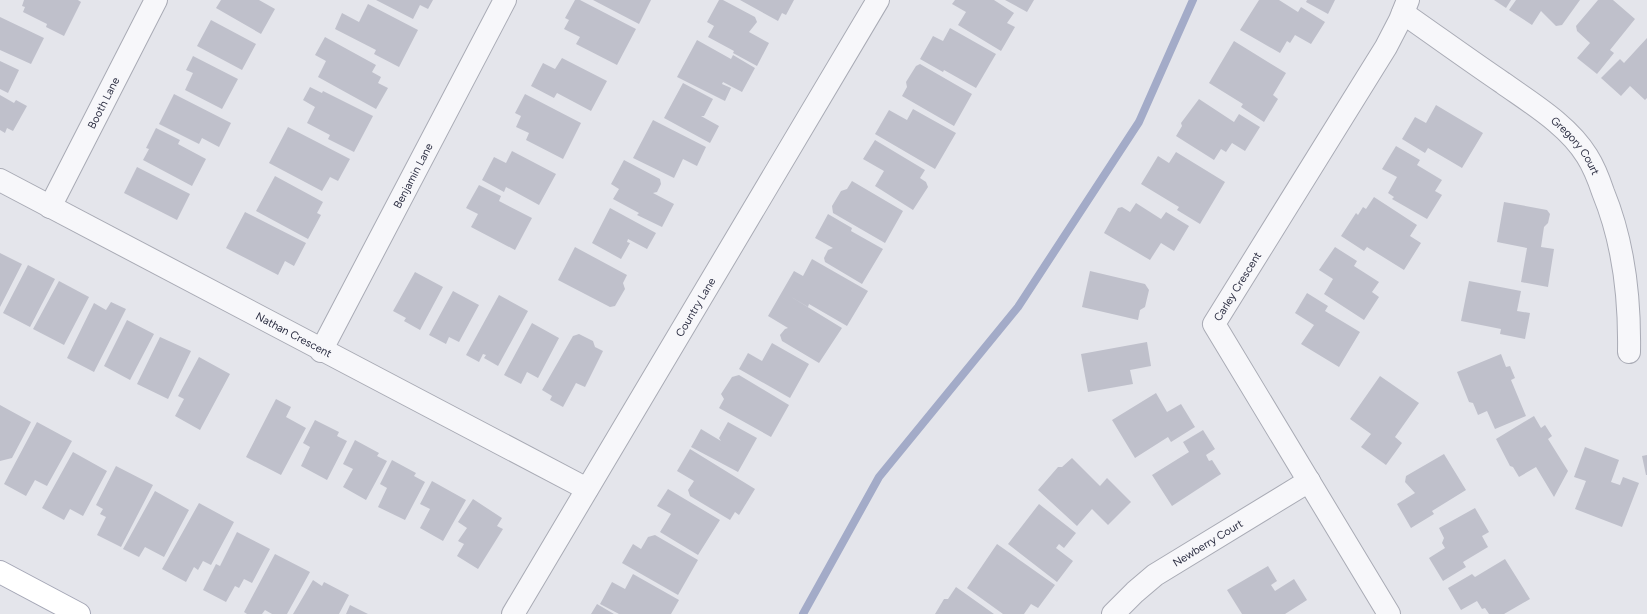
<svg xmlns="http://www.w3.org/2000/svg" width="1647" height="614" viewBox="0 0 1647 614" font-family="Figtree,sans-serif">
	<rect width="100%" height="100%" fill="#e4e5eb"/>
	<g fill="none" stroke-linecap="round" stroke-linejoin="round">
		<path stroke="#a3abc8" stroke-width="8" d="M803 614 879 477 1018 307 1139 122 1193 0"/>
	</g>
	<path fill="#bfc0cb" d="M24 0H78L81 2 64 36 46 27 47 24 23 12 25 7 22 6Z
		M221 0H259L275 9 261 34 216 8Z
		M376 0H433L428 9 420 5 413 19Z
		M575 0H580L636 29 617 65 576 44 580 37 564 29 569 20 565 18Z
		M593 0H651L639 24Z
		M719 0H723L755 17 757 22 749 32 769 43 757 66 733 53 734 51 708 37 714 26 707 22Z
		M740 0H794L786 15 782 13 778 21Z
		M955 0H994L1014 13 1007 23 1015 27 1001 51 958 25 966 12 952 4Z
		M1005 0H1034L1027 12Z
		M1259 0H1279L1298 12 1301 7 1325 22 1311 44 1295 35 1290 43 1287 41 1280 53 1240 30Z
		M1307 0H1335L1328 14 1306 2Z
		M1494 0H1511L1506 8Z
		M1516 0H1580L1562 25 1556 26 1541 11 1532 25 1509 10Z
		M1598 0H1613L1635 19 1610 50 1614 53 1597 74 1577 58 1590 43 1577 31 1576 26Z
		M368 4 418 30 399 67 374 54 376 50 335 29 342 13 359 22Z
		M0 17 44 38 31 64 0 50Z
		M211 20 256 44 242 70 197 46Z
		M950 28 996 54 976 88 944 70 943 72 920 59 933 36 943 41Z
		M325 37 376 65 372 72 381 77 378 83 388 88 376 109 318 77 326 61 315 55Z
		M1647 38V98L1645 100 1630 86 1621 96 1601 78 1620 59 1624 63Z
		M697 40 731 59 733 55 755 68 742 92 723 82 722 84 731 88 725 101 677 77Z
		M1234 41 1286 73 1273 95 1278 99 1264 122 1241 107 1243 104 1209 83Z
		M193 56 238 79 222 109 185 90 193 73 186 70Z
		M562 58 607 81 591 111 557 93 554 98 531 86 543 63 555 69Z
		M0 61 19 70 8 93 0 89Z
		M920 64 972 94 954 126 902 96 907 87 906 82 916 66Z
		M683 83 713 99 704 116H701L719 126 710 143 664 118Z
		M310 87 322 93 323 91 373 116 354 152 328 139 330 135 307 123 315 107 303 100Z
		M174 94 231 123 219 147 202 138 199 144 159 124Z
		M525 94 581 123 563 159 526 140 529 133 516 127 521 116 515 113Z
		M0 95 14 103 16 100 27 106 13 131 7 128 5 133 0 130Z
		M1199 99 1234 122 1239 114 1260 127 1245 151 1232 143 1226 152 1221 149 1214 160 1176 136 1182 126 1181 123Z
		M1436 105 1483 133 1462 168 1428 148 1425 153 1402 139 1415 117 1426 123Z
		M913 109 956 133 935 169 875 134 889 110 907 120Z
		M653 120 706 147 697 166 683 159 674 178 633 158Z
		M288 127 350 159 338 181 330 177 322 191 269 163Z
		M156 128 180 140 178 144 206 159 192 186 143 160 149 149 146 148Z
		M875 140 925 170 920 178 926 182 928 187 913 210 875 186 884 171 863 159Z
		M1396 146 1420 160 1417 165 1442 180 1435 191 1442 195 1427 219 1392 199 1394 197 1388 193 1397 177 1382 169Z
		M512 151 556 174 539 205 506 187 504 192 482 180 494 157 506 163Z
		M1176 152 1225 182 1200 224 1177 210 1179 207 1141 184 1158 156 1169 163Z
		M624 160 660 179 661 184 657 192 653 193 674 204 662 227 637 215 639 213 613 199 619 189 611 184Z
		M137 167 190 194 177 220 124 193Z
		M275 176 323 202 317 213 321 215 308 239 256 211Z
		M852 181 903 211 885 243 833 213 832 206 841 191 847 189Z
		M479 185 501 196 499 201 532 218 515 250 471 227 478 214 466 208Z
		M1374 197 1417 225 1410 236 1421 243 1404 270 1367 247 1364 251 1341 236 1356 213 1358 215 1363 207 1366 209Z
		M1504 202 1547 210 1550 214 1548 223 1544 227 1541 247 1554 249 1548 287 1521 282 1527 248 1497 242Z
		M1136 203 1161 219 1166 212 1189 226 1174 251 1161 243 1150 260 1104 233 1118 208 1122 207 1130 212Z
		M610 208 656 233 647 249 628 239 627 242 630 243 621 259 592 243Z
		M245 212 306 243 294 266 285 261 278 275 226 248Z
		M828 214 852 228 851 231 883 249 862 284 825 262 824 258 828 250 833 248 815 238Z
		M575 247 627 275 623 283 625 289 615 306 610 307 558 280Z
		M1335 247 1357 261 1354 266 1379 282 1372 292 1379 297 1364 320 1324 294 1333 279 1319 270Z
		M0 253 22 264 0 307Z
		M812 259 868 291 847 326 809 304 808 307 788 295 842 328 819 363 782 341 780 335 785 329 788 328 768 316 794 271 803 276Z
		M28 265 55 279 30 327 3 313Z
		M1090 271 1145 284 1149 290 1145 307 1140 310 1138 320 1082 307Z
		M415 272 443 287 420 330 404 321 406 318 393 311Z
		M59 281 89 297 64 345 33 329Z
		M1469 281 1521 291 1517 311 1530 313 1525 339 1500 334 1501 329 1461 321Z
		M453 291 479 305 459 342 449 337 446 344 429 335Z
		M1307 293 1328 306 1325 311 1360 332 1339 367 1301 344 1314 325 1295 313Z
		M499 295 528 311 498 366 484 358 486 355 483 354 479 362 466 355Z
		M111 302 126 309 94 372 67 358 94 303 106 310Z
		M127 320 154 334 130 380 104 366Z
		M532 323 559 338 538 378 527 372 521 384 504 375Z
		M579 334 593 341 595 347 603 351 585 387 576 383 563 407 550 400 552 396 542 390 573 336Z
		M160 337 191 351 168 399 137 384Z
		M1147 342 1151 366 1130 370 1133 384 1088 392 1081 354Z
		M772 343 809 364 790 398 739 369 748 353 762 361Z
		M1501 354 1506 367 1510 366 1515 378 1511 380 1526 416 1495 429 1487 411 1478 415 1473 403 1469 402 1457 372Z
		M199 357 230 374 200 430 175 416 184 399 178 396Z
		M739 375 789 405 771 437 719 408 724 399 721 394 732 377Z
		M1380 376 1419 403 1395 437 1402 443 1386 465 1361 447 1371 434 1350 419Z
		M1156 393 1167 412 1181 404 1195 427 1171 442 1168 437 1135 458 1112 420Z
		M276 399 291 407 286 417 306 428 281 475 246 457Z
		M0 405 31 422 12 458 0 461Z
		M1534 416 1541 428 1545 425 1552 436 1548 439 1568 471 1554 497 1536 467 1519 477 1513 467 1510 466 1496 439Z
		M315 420 339 432 337 436 347 441 327 480 301 466 310 447 303 443Z
		M37 422 72 441 47 486 35 480 26 496 4 484Z
		M728 422 757 438 738 472 691 447 701 429 721 441 719 438Z
		M1203 430 1215 449 1206 455 1209 461 1212 460 1221 474 1172 506 1152 475 1189 452 1183 442Z
		M355 440 379 453 377 456 387 461 366 500 343 487 353 469 343 464Z
		M1585 447 1619 460 1611 482 1620 485 1623 477 1639 483 1622 527 1575 509 1586 481 1574 477Z
		M690 449 755 489 739 515 735 512 730 520 690 496 688 490 694 481 677 471Z
		M73 452 107 471 83 516 70 509 64 520 42 508Z
		M1444 454 1466 490 1432 511 1434 514 1411 528 1397 504 1415 493 1405 482 1406 476Z
		M1647 455V475H1646L1642 456Z
		M1072 458 1100 486 1107 478 1131 502 1108 525 1092 509 1077 526 1038 490 1058 467H1062Z
		M392 460 416 473 414 476 425 482 405 520 378 507 387 488 380 484Z
		M116 466 153 485 121 547 97 535 106 517 100 514 103 509 96 505Z
		M432 481 466 500 443 541 420 528 430 509 420 504Z
		M668 489 720 520 698 555 660 532 671 514 657 506Z
		M155 491 189 510 164 557 145 547 139 557 123 549Z
		M473 499 502 518 497 526 503 529 478 569 457 556 464 544 458 541 467 528 458 522Z
		M199 503 234 522 211 565 203 561 198 570 194 567 186 582 162 569Z
		M1039 504 1076 533 1064 548 1059 544 1056 548 1073 561 1057 582 1008 544Z
		M1475 508 1489 532 1482 536 1488 547 1463 562 1466 567 1443 581 1429 558 1445 548 1442 543 1444 538 1439 528Z
		M237 532 270 549 252 583 244 579 239 588 235 586 226 602 203 590 216 564 220 566Z
		M655 535 698 560 678 595 622 563 633 544 641 549 648 537Z
		M997 544 1055 585 1038 608 1031 604 1024 614H1003L967 588Z
		M275 554 310 572 287 614H272L265 610 262 614H247L244 612Z
		M1505 559 1530 599 1504 614H1489L1485 608 1482 609 1477 601 1461 610 1448 588 1472 574 1475 577Z
		M1268 566 1277 581 1271 585 1275 591 1294 579 1307 600 1285 614H1242L1227 590Z
		M633 574 679 600 671 614H619L600 604 612 582 625 589Z
		M313 580 322 586 324 582 349 595 339 614H293Z
		M956 587 994 614H935L944 599H948Z
		M597 604 614 614H591Z
		M350 605 368 614H346Z"/>
	<g fill="none" stroke-linecap="round" stroke-linejoin="round">
		<g stroke="#a9abb5" stroke-width="24">
			<g id="minor">
				<path id="s1" d="M1403 13C1436 36 1469 60 1503 83 1531 103 1568 125 1587 156 1594 167 1599 180 1603 192 1624 243 1630 297 1629 352"/>
				<path id="s2" d="M0 180 587 489"/>
				<path id="s3" d="M50 207 156 0"/>
				<path id="s4" d="M321 351 505 0"/>
				<path id="s5" d="M513 614 878 0"/>
				<path id="s6" d="M1113 614 1135 592 1155 575 1309 481"/>
				<path id="s7" d="M1389 614 1214 324 1386 47 1400 20 1408 0"/>
			</g>
		</g>
		<g stroke="#a5a7b6" stroke-width="24">
			<path id="major" d="M0 572 79 614"/>
		</g>
		<use href="#minor" stroke="#f7f7fa" stroke-width="22"/>
		<use href="#major" stroke="#fff" stroke-width="22"/>
	</g>
	<g text-anchor="middle" dominant-baseline="central" stroke-width="3.5" stroke-linejoin="round" paint-order="stroke">
		<g font-size="11" fill="#2d2f43" stroke="#f4f5f8">
			<text stroke="none"><textPath href="#s3" startOffset="117">Booth Lane</textPath></text>
			<text stroke="none"><textPath href="#s1" startOffset="219">Gregory Court</textPath></text>
			<text stroke="none"><textPath href="#s4" startOffset="198">Benjamin Lane</textPath></text>
			<text stroke="none"><textPath href="#s7" startOffset="383">Carley Crescent</textPath></text>
			<text stroke="none"><textPath href="#s5" startOffset="357">Country Lane</textPath></text>
			<text stroke="none"><textPath href="#s2" startOffset="332">Nathan Crescent</textPath></text>
			<text stroke="none"><textPath href="#s6" startOffset="119">Newberry Court</textPath></text>
		</g>
	</g>
</svg>
